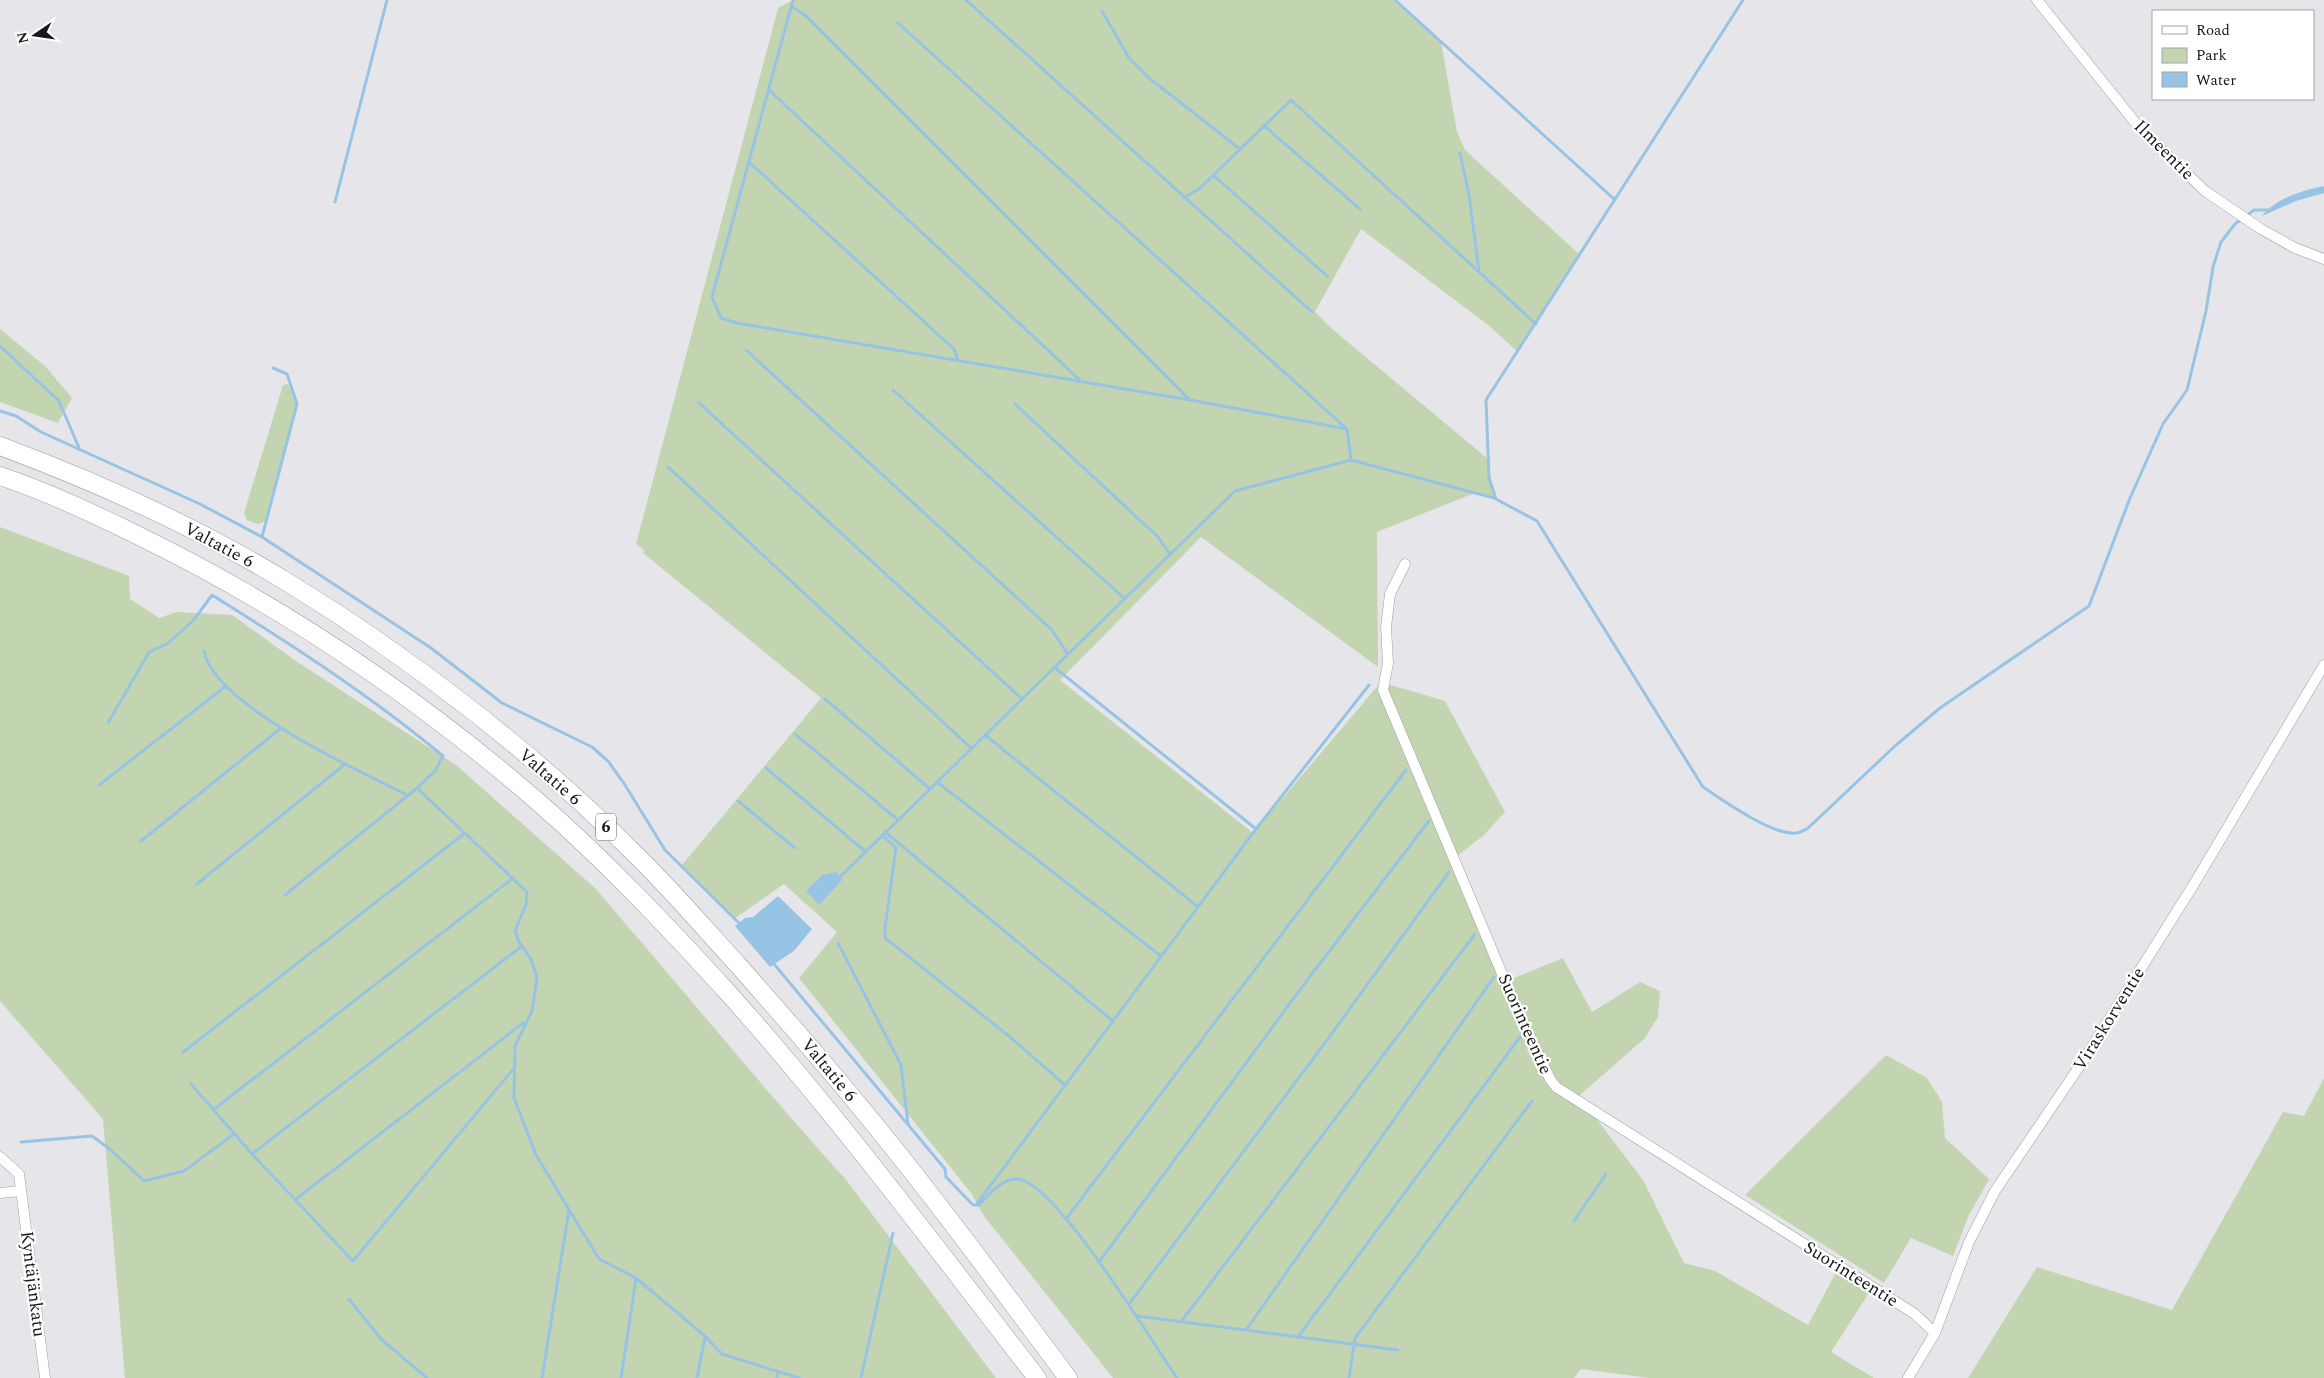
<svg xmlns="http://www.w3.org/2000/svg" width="2324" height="1378" viewBox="0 0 2324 1378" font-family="Spectral,serif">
	<rect width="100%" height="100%" fill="#e6e6ea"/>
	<path fill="#c3d5b0" d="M793 0H1395L1441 42 1457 132 1465 150 1580 255 1518 352 1488 325 1361 229 1315 312 1331 328 1488 459 1494 498 1475 493 1377 532 1378 667 1201 537 1060 680 1253 833 1381 682 1445 701 1505 812 1483 836 1453 859 1507 981 1563 958 1592 1012 1640 982 1660 991 1658 1017 1645 1038 1579 1096 1643 1180 1684 1263 1715 1271 1808 1325 1836 1272 1869 1293 1831 1352 1874 1378H1649L1581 1369 1574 1378H1113L984 1216 971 1193 799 978 837 932 784 884 734 919 682 865 821 698 643 553 644 550 636 544 778 8Z
		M0 329 45 366 72 398 58 423 0 402Z
		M288 384 297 404 266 521 258 524 247 520 244 513 283 385Z
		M0 527 129 576 130 599 159 618 177 612 232 615 296 661 456 765 596 889 784 1110 847 1181 996 1378H125L103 1119 0 1001Z
		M1886 1055 1927 1078 1942 1102 1945 1138 1989 1179 1968 1217 1953 1256 1911 1238 1884 1283 1745 1195Z
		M2324 1078V1378H1968L2037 1267 2172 1310 2283 1112 2304 1116Z"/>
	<path fill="#97c4e4" d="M2324 186V193L2296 201 2262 216C2275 199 2303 190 2324 186Z
		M837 872 842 880 819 905 806 891 822 875Z
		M778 896 812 929 794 951 770 967 735 926 745 918 753 917Z"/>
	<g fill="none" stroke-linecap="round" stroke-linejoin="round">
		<path stroke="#97c4e4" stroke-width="3" d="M793 0 712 297 721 318 737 323 1190 400 1347 429
			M966 0 1312 312
			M1395 0 1615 200
			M791 6 805 15 1189 399
			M1102 11 1129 58 1149 78 1240 149
			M898 23 1347 429 1351 460
			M769 90 1081 381
			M1263 125 1360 209
			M1460 153 1469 195 1479 271
			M750 163 954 349 958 360
			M1213 175 1328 277
			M1184 198 1200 188 1291 100 1536 324
			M335 202 387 0
			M0 346 59 401 80 450
			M746 350 1051 629 1068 654
			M893 390 1125 599
			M699 403 1022 699
			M1015 404 1158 537 1170 554
			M0 411 16 416 41 432 200 504 262 537 431 648 502 703 592 747 608 761 625 785 665 850 739 923
			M668 467 971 748
			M1496 499 1489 478 1486 400 1743 0
			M262 537 297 404 287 374 273 368
			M204 651C214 705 359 771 407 795
			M1054 667 1256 829
			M825 699 930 789
			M108 723 149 652 167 644 193 621 212 595C292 645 371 696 443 756L435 771 417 788 285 895
			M795 734 898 820
			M985 735 1198 907
			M766 768 866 852
			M937 782 1161 956
			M99 785 226 686
			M417 788 527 892 526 905 515 931 519 942 531 959 537 977 532 1011 515 1046 514 1098 536 1155 599 1259 636 1278 705 1336 722 1354 799 1378
			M738 801 795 848
			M885 832 1113 1021
			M882 835 896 848 885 928V938L1009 1036 1065 1085
			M141 841 280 729
			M840 877 1235 491 1351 460 1494 498 1537 521 1703 787C1722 800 1773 836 1796 833 1799 833 1804 830 1807 829L1895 746 1940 708 2089 606 2130 498 2163 424 2187 390 2206 311 2213 267 2221 242 2235 224 2254 210H2268
			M197 884 345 764
			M838 943 901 1065 908 1124
			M774 964 945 1169 946 1177 973 1205H976
			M183 1052 465 833
			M191 1084 252 1154 353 1261 515 1067
			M213 1110 513 878
			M21 1142 92 1136 111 1150 144 1181 184 1171 234 1134
			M252 1154 522 946
			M295 1200 523 1023
			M976 1205 1256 829 1369 685
			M976 1205H979C988 1195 1002 1179 1016 1179 1054 1178 1153 1344 1177 1378
			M1066 1219 1406 770
			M1574 1221 1606 1174
			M1099 1262 1308 979 1429 821
			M349 1299 382 1340 427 1378
			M1129 1304 1322 1047 1449 872
			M1137 1316 1398 1350
			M1181 1322 1475 934
			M1246 1330 1494 977
			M1298 1337 1520 1037
			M542 1378 569 1210
			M621 1378 636 1279
			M697 1378 705 1337
			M777 1378 778 1373
			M861 1378 893 1233
			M1349 1378 1355 1338 1532 1101"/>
		<g stroke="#9f9fa3" stroke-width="11">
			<path id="minor" d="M2037 0 2142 131 2205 191 2261 229 2295 248 2324 259
				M1405 564 1390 594 1386 627 1388 663 1383 690 1516 1007 1550 1079 1556 1087 1915 1314 1935 1333
				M0 1157 19 1174 45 1378
				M0 1193 21 1191
				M1908 1378 1935 1333 1969 1242 1995 1191 2083 1061 2194 884 2324 665"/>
		</g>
		<g stroke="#9f9fa3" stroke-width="19">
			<path id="motorway" d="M0 446C99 483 197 527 287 582 410 657 533 752 635 854 671 889 704 928 738 965 783 1016 828 1067 870 1119 939 1203 1003 1291 1068 1378
				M0 476C48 492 95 514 141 537 284 607 417 697 537 801 606 861 669 928 730 995 839 1117 937 1249 1037 1378"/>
		</g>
		<use href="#minor" stroke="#fff" stroke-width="10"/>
		<use href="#motorway" stroke="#fff" stroke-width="18"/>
	</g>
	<g text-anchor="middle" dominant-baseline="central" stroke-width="4.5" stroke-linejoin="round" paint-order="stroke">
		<rect fill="#fff" stroke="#5d5d5f" stroke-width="1" x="596" y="813.5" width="20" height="27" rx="4"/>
		<g font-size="16" font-weight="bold" fill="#18181a">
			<text x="606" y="827">6</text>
		</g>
		<g font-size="18" fill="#18181a" stroke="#fff">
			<text transform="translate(2164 150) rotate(45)">Ilmeentie</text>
			<text transform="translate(219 545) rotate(28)">Valtatie 6</text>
			<text transform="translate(550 777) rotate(41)">Valtatie 6</text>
			<text transform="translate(2109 1019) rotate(-58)">Viraskorventie</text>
			<text transform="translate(1525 1024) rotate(66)">Suorinteentie</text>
			<text transform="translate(829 1070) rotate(50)">Valtatie 6</text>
			<text transform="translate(1851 1274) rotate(32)">Suorinteentie</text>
			<text transform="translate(33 1284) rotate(83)">Kyntäjänkatu</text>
		</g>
	</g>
	<rect x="2152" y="10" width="162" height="90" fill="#ffffff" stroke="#a3a3a3"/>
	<rect x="2162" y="26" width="25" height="8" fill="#ffffff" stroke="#a3a3a3"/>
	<text x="2196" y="35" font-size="15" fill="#18181a">Road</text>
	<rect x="2162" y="48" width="25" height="15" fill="#c3d5b0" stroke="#a3a3a3"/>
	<text x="2196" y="60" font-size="15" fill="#18181a">Park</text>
	<rect x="2162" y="72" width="25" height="15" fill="#97c4e4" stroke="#a3a3a3"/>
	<text x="2196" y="85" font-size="15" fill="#18181a">Water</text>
	<g transform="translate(35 35) rotate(257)" stroke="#ffffff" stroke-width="4" paint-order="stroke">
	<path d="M0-4L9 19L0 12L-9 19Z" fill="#18181a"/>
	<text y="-8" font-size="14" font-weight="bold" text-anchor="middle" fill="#18181a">N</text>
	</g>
</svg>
